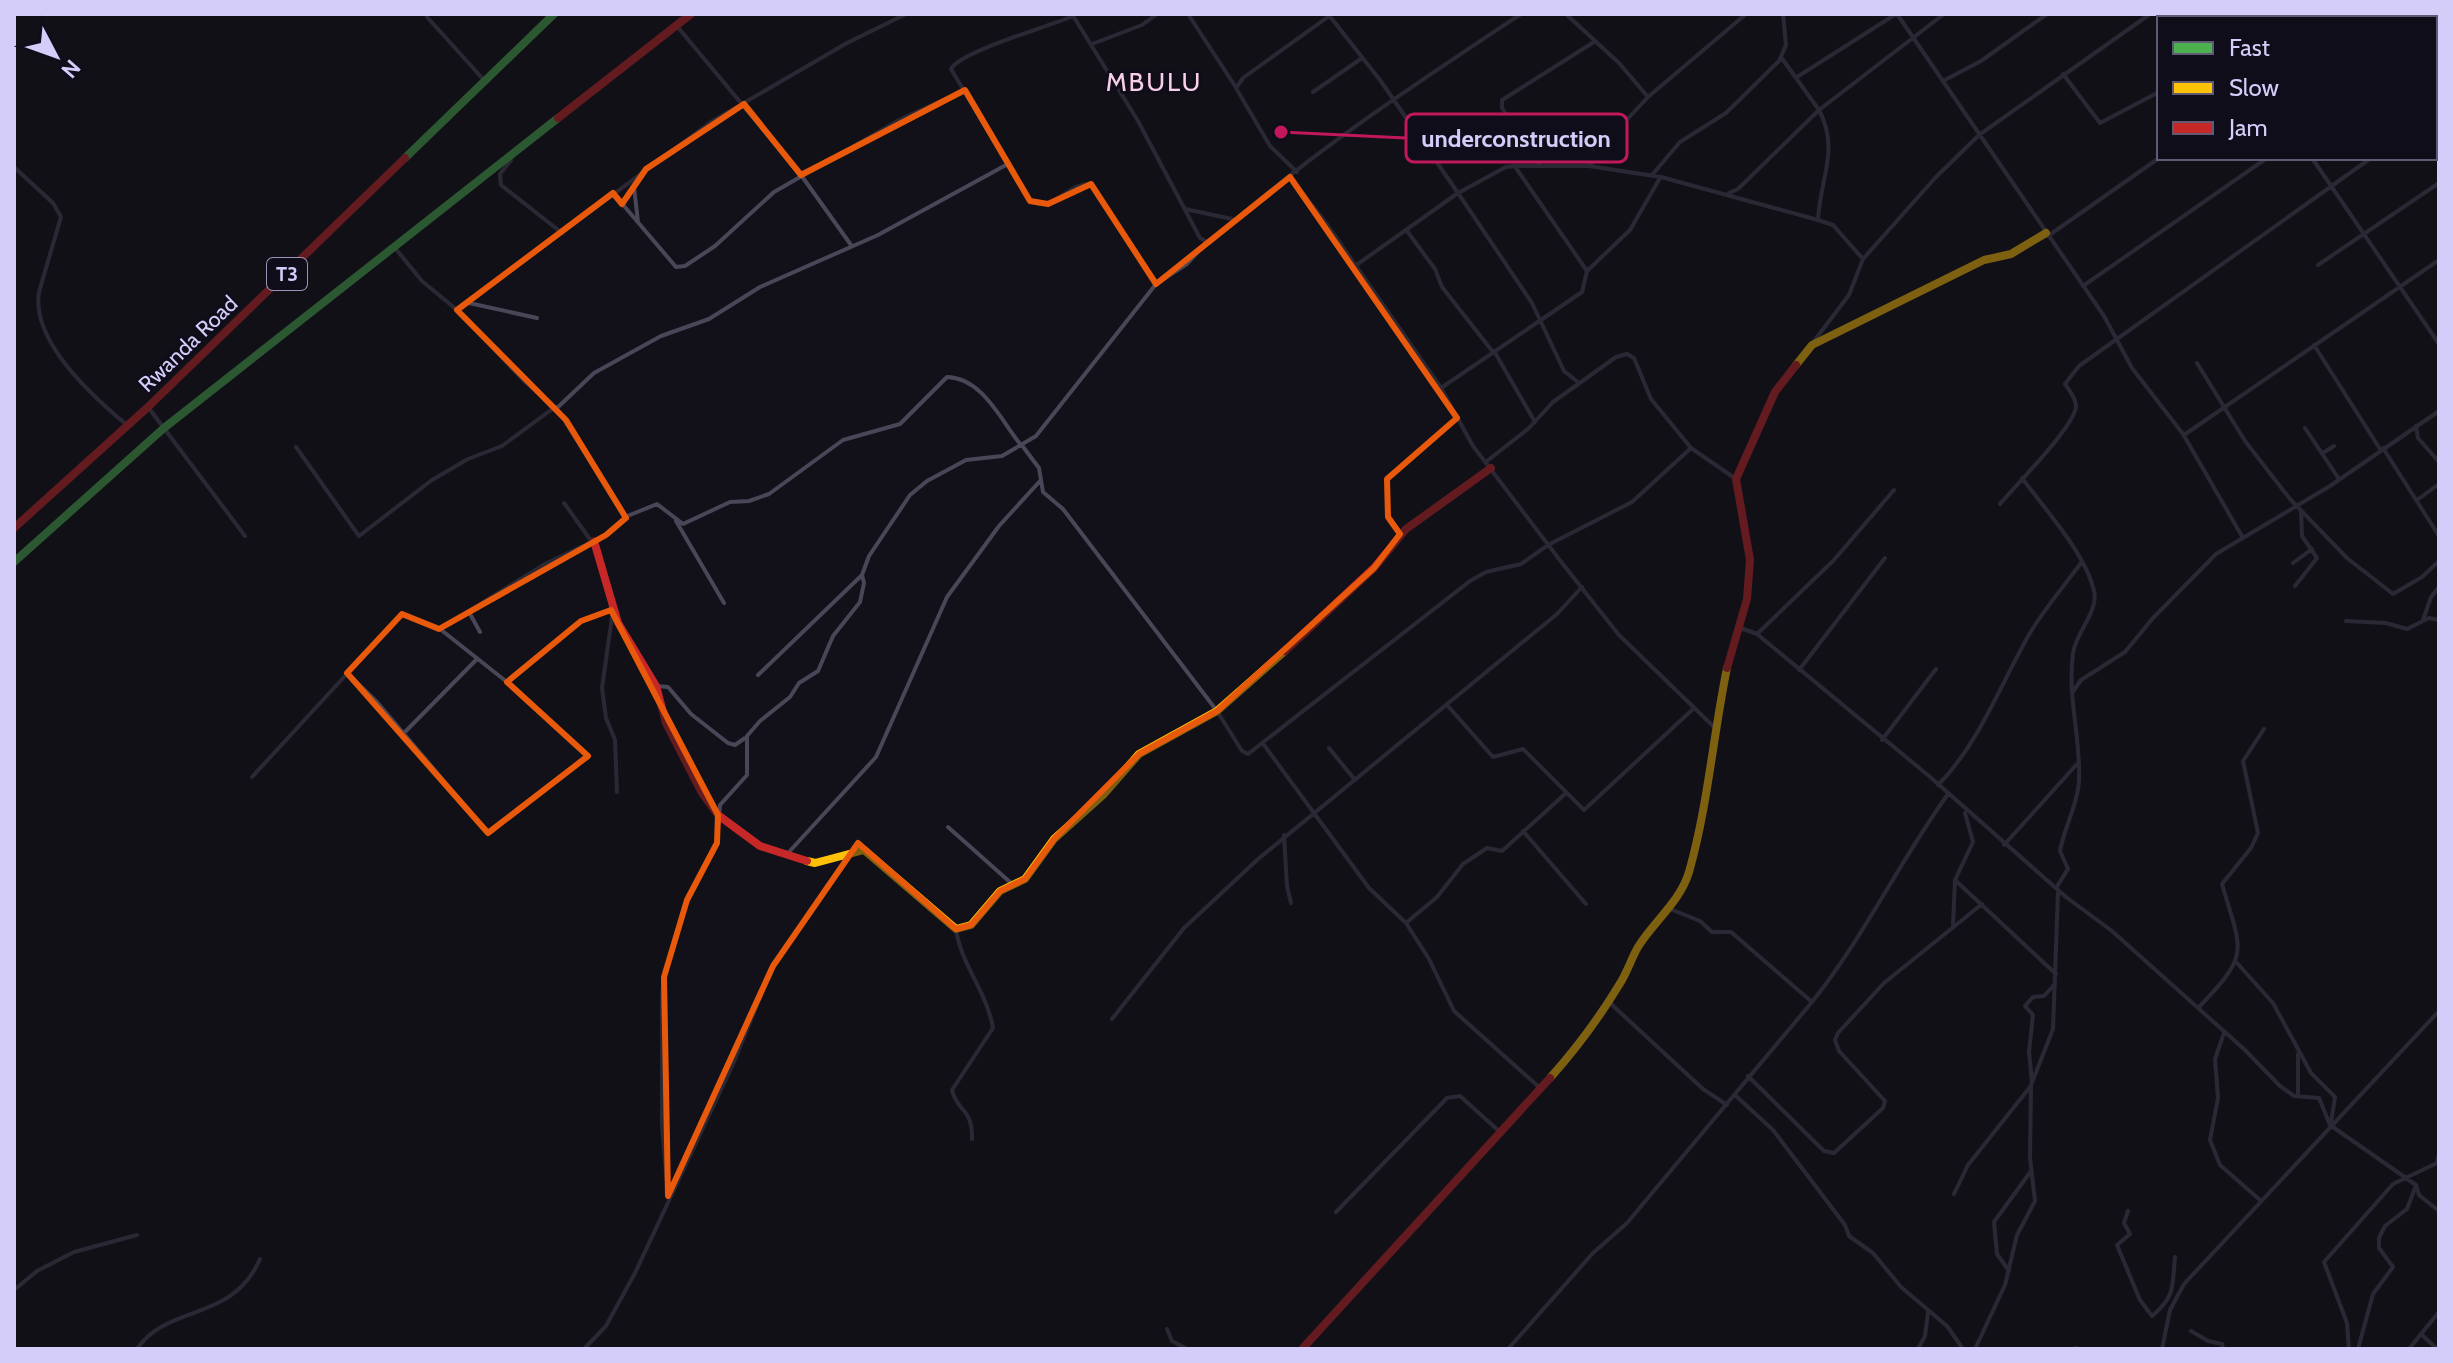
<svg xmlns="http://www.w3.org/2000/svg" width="2453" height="1363" viewBox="0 0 2453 1363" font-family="Cabin,sans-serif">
	<rect width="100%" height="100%" fill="#121018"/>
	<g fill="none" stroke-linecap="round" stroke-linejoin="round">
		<path stroke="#484657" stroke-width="4" d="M1072 14 1138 121 1200 238 1209 243C1304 157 1414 85 1521 14
			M1188 14 1235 86
			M1328 14 1380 80 1458 193 1532 303 1564 371 1579 383
			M1566 14 1619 63 1648 97
			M1897 14 2104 316 2132 368 2183 434 2243 538
			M2216 14 2219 18
			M2343 14 2346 18
			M2406 14 2409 18
			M1073 16C1048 27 961 51 951 69L1030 201C1055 213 1068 182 1091 184L1156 284
			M427 17 484 80
			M2359 18 2365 14
			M676 25 801 175 851 245
			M1092 44 1142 25 1157 14
			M2435 58 2439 63
			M2063 74 2100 123 2159 92
			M1797 77 1896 14
			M1943 81 1981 61 2047 14
			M1313 92 1362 58
			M2435 112 2439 109
			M2435 150 2439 156
			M510 154 511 160 500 174 501 185 562 233
			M2312 158 2439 344
			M1540 165 1502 108V100L1594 42
			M1589 166 1608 140 1648 97 1746 14
			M14 167 53 203 61 217 39 292C31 341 93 397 127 425
			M1516 168 1587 271
			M1297 172 1270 146 1236 88 1243 78 1332 14
			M1652 175 1680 142 1726 113 1779 61 1786 45 1783 14
			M1290 177 1326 223 1441 388 1473 446 1562 563 1619 635 1714 727
			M613 193 676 267 685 266 715 246 774 192 901 119 965 90
			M1729 193 1738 189 1819 110 1781 57
			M1185 209 1232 219
			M638 222 634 187 642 174
			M1407 231 1435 269 1442 287 1493 352
			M2048 236 2159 158
			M1863 259 1935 178 1979 135 2150 14
			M2318 265 2439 183
			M1355 266 1458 193 1506 167 1514 166H1589L1661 177 1818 220
			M2083 286 2267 158
			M469 303 537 318
			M457 310 711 122 847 43 906 14
			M1814 341 1849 295 1863 259 1833 225 1818 220C1820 178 1840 150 1819 110L1944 14
			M2314 345 2380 449
			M1494 351 1535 422
			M2197 363 2245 441 2290 499 2347 558 2393 594 2422 577 2439 561
			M1441 388 1582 292 1587 271 1630 230 1660 178
			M148 407 245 536
			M557 408 594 373 661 336 709 319 760 287 878 235 1006 165
			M2416 426 2418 438 2439 462
			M2305 428 2339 479
			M2184 435 2439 260
			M1021 444 1039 468 1043 492 1063 509 1217 711 1242 751 1248 754 1470 581 1486 572 1521 564 1548 545 1632 502 1691 448
			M296 447 359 536 432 480 468 459 502 446 555 407
			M2383 448 2439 536
			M2323 453 2334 446
			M1487 461 1528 429 1553 402 1616 357 1627 354 1634 358 1651 399 1691 448 1736 479
			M2022 478C2044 508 2086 554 2094 591 2099 611 2076 632 2073 653 2067 696 2081 738 2079 781 2078 804 2064 828 2060 851L2068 869 2056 888
			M2417 500 2439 484
			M564 503 592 542
			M2000 504C2015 486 2076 425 2076 406 2076 398 2069 390 2065 384L2079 366 2371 158
			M625 517 657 504 683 524 730 502 749 501 769 494 843 440 900 424 947 377C983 378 1001 421 1021 445
			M676 521 724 603
			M1400 534 1388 515 1387 479 1457 418
			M2293 563 2312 549
			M2295 586 2317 558 2302 536 2301 511
			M613 610 602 688 606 718 615 740 617 792
			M469 612 480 632
			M2423 620 2431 597 2439 587
			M2346 621 2386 623 2407 629 2429 618 2439 620
			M1738 627 1757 634 1929 776 2066 897 2112 931 2245 1050 2280 1086 2294 1096 2319 1098 2330 1125 2416 1185 2419 1195 2439 1211
			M1757 634 1833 561 1894 490
			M1799 670 1885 558
			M347 673 377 702 488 833 588 756 507 682 440 629
			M758 675 862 575 869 556 910 495 927 481 966 460 1002 456 1036 436 1156 284 1187 264 1206 243
			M507 682 581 621 613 610
			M656 686 668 687 691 714 728 743 735 745 745 738
			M2072 693 2081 680 2125 652 2153 618 2216 554 2330 486 2439 411
			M1447 705 1493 757 1523 749 1584 810 1693 709
			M402 735 476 660
			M1882 740 1936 669
			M1264 745 1369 888 1406 923 1429 959 1454 1011 1540 1088
			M1329 748 1355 780
			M252 777 402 614 440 629 545 564 606 535 625 517 557 409 524 381 457 310 422 281 395 248
			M1938 785C1979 744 2001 683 2030 633 2045 608 2064 586 2081 563
			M948 827 1011 883
			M1523 831 1586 904
			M1284 835 1287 886 1291 903
			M2004 845 2077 764
			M789 852 876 757 947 597 999 526 1040 481
			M1955 880 2056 974
			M1406 923 1437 897 1463 864 1487 848 1502 851 1565 794
			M1953 925 1955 880 1973 842 1965 813
			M956 929C961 965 987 992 993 1028L952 1090C957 1112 973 1108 972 1139
			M2237 963 2273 1003 2311 1073 2335 1097 2331 1123
			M1609 1002 1703 1089 1727 1105
			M1812 1002C1864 937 1899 862 1948 794
			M2198 1008C2251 953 2242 953 2222 884L2251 848 2258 833 2243 761 2264 729
			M1112 1019 1184 928 1257 860 1557 614 1582 587
			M2224 1033 2215 1059 2218 1098 2210 1140 2220 1165 2260 1200
			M2298 1054V1096
			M1748 1076 1824 1151 1834 1153 1883 1108 1885 1101 1839 1051 1835 1040 1838 1033 1884 983 1982 904
			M2032 1082 2029 1052 2033 1015 2025 1006 2033 997 2044 996 2055 984
			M1735 1095 1773 1130 1845 1225 1849 1236 1873 1253 1901 1287 1947 1326 1963 1349
			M1954 1194 1968 1165 2030 1087
			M668 1196 662 1125V996L664 977 687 900 717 843 720 805 747 775V736L760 721 790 697 799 683 818 671 833 636 860 602 864 583 862 575
			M2128 1211 2124 1223 2130 1234 2117 1245 2140 1300 2152 1316C2176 1296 2172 1286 2175 1257
			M1336 1212 1447 1098 1460 1096 1500 1132
			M2009 1271 1997 1254 1994 1222 2031 1171
			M14 1290 37 1271 74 1252 137 1235
			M1167 1329 1172 1341 1187 1349
			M2191 1331 2208 1341 2222 1344 2223 1349
			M2421 1334 2439 1312
			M137 1349C168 1303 232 1323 260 1259
			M584 1349 606 1326 635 1273 733 1064 773 966 850 854
			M1508 1349 1593 1253 1627 1223 1812 1002 1731 932H1712L1700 921 1670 909
			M1918 1349 1925 1336 1928 1312
			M1975 1349 2005 1285 2017 1235 2035 1201 2030 1158 2031 1085 2053 1029 2058 892
			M2072 1349 2077 1348
			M2162 1349 2170 1310 2184 1284 2439 1011
			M2349 1349 2347 1323 2324 1262 2393 1184 2437 1163 2439 1153
			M2358 1349 2373 1294 2393 1267 2379 1248V1238L2385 1226 2407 1209 2415 1188
			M2409 1349 2421 1334 2437 1349"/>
		<path stroke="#4caf50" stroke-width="8" d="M405 158 554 14
			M14 562 164 428 558 118"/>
		<path stroke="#ffc107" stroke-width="8" d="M1796 365 1812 345 1984 260 2011 254 2046 233
			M807 861 815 863 864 850 956 929 971 925 1000 891 1025 879 1054 839 1103 795 1139 754 1217 711 1285 651
			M1550 1078C1576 1049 1599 1018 1619 985 1627 973 1631 959 1638 947 1654 921 1680 902 1689 872 1708 805 1713 736 1727 668"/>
		<path stroke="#c62828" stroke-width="8" d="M558 118 691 14
			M14 528 148 407 405 158
			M594 541 618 623 656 686 666 723 702 793 718 815 760 846 807 861
			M1285 651 1374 568 1406 529 1491 468
			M1727 668 1747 599 1750 560 1736 479 1775 392 1796 365
			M1302 1349 1550 1078"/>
	</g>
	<path d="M0 0H2453V1363H0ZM965 90 1030 201 1048 204 1091 184 1156 284 1290 177 1457 418 1387 479 1388 517 1400 534 1374 568 1217 711 1139 754 1054 839 1025 879 1000 891 971 925 956 929 858 843 773 966 668 1196 664 977 687 900 717 843 718 815 611 610 581 621 507 682 588 756 488 833 347 673 402 614 439 629 606 535 626 518 566 420 457 310 613 193 622 204 646 169 744 104 801 175Z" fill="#121018" fill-opacity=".55" fill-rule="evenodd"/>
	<path fill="none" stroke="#e8590c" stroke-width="6" stroke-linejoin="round" d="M965 90 1030 201 1048 204 1091 184 1156 284 1290 177 1457 418 1387 479 1388 517 1400 534 1374 568 1217 711 1139 754 1054 839 1025 879 1000 891 971 925 956 929 858 843 773 966 668 1196 664 977 687 900 717 843 718 815 611 610 581 621 507 682 588 756 488 833 347 673 402 614 439 629 606 535 626 518 566 420 457 310 613 193 622 204 646 169 744 104 801 175Z"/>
	<g text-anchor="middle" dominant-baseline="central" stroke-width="6" stroke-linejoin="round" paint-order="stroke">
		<rect fill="#100d1b" stroke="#9a93b6" stroke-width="2" x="267" y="258" width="40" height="32" rx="6"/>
		<g font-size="20" font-weight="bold" fill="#d5cdf9">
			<text x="287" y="274">T3</text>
		</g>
		<g font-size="22" fill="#d5cdf9" stroke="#100d1b">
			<text transform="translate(188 344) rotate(-44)">Rwanda Road</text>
		</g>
		<g font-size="26" letter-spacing="2" fill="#f9cfe7" stroke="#100d1b">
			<text x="1154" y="82">MBULU</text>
		</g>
	</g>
	<path fill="none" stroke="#c2185b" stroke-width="3" d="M1281 132L1406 138"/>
	<circle fill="#c2185b" stroke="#100d1b" stroke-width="3" cx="1281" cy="132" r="8"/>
	<rect fill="#100d1b" stroke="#c2185b" stroke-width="3" x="1406" y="114" width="221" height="48" rx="8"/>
	<g font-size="24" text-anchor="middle" font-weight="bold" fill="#d5cdf9">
		<text x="1516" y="147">underconstruction</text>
	</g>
	<rect width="2453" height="1363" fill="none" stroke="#d5cdf9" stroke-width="32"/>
	<rect x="2157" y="16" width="280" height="144" fill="#100d1b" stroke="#5f5a74" stroke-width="2"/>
	<rect x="2173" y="42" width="40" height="12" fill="#4caf50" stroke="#5f5a74" stroke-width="2"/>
	<text x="2229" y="56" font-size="24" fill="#d5cdf9">Fast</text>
	<rect x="2173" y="82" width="40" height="12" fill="#ffc107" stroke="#5f5a74" stroke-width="2"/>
	<text x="2229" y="96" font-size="24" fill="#d5cdf9">Slow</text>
	<rect x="2173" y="122" width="40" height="12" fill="#c62828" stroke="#5f5a74" stroke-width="2"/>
	<text x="2229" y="136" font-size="24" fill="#d5cdf9">Jam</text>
	<g transform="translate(56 56) rotate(131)" stroke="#100d1b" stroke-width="6" paint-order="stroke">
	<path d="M0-6L14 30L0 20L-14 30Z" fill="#d5cdf9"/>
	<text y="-12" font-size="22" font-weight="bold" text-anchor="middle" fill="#d5cdf9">N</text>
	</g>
</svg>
